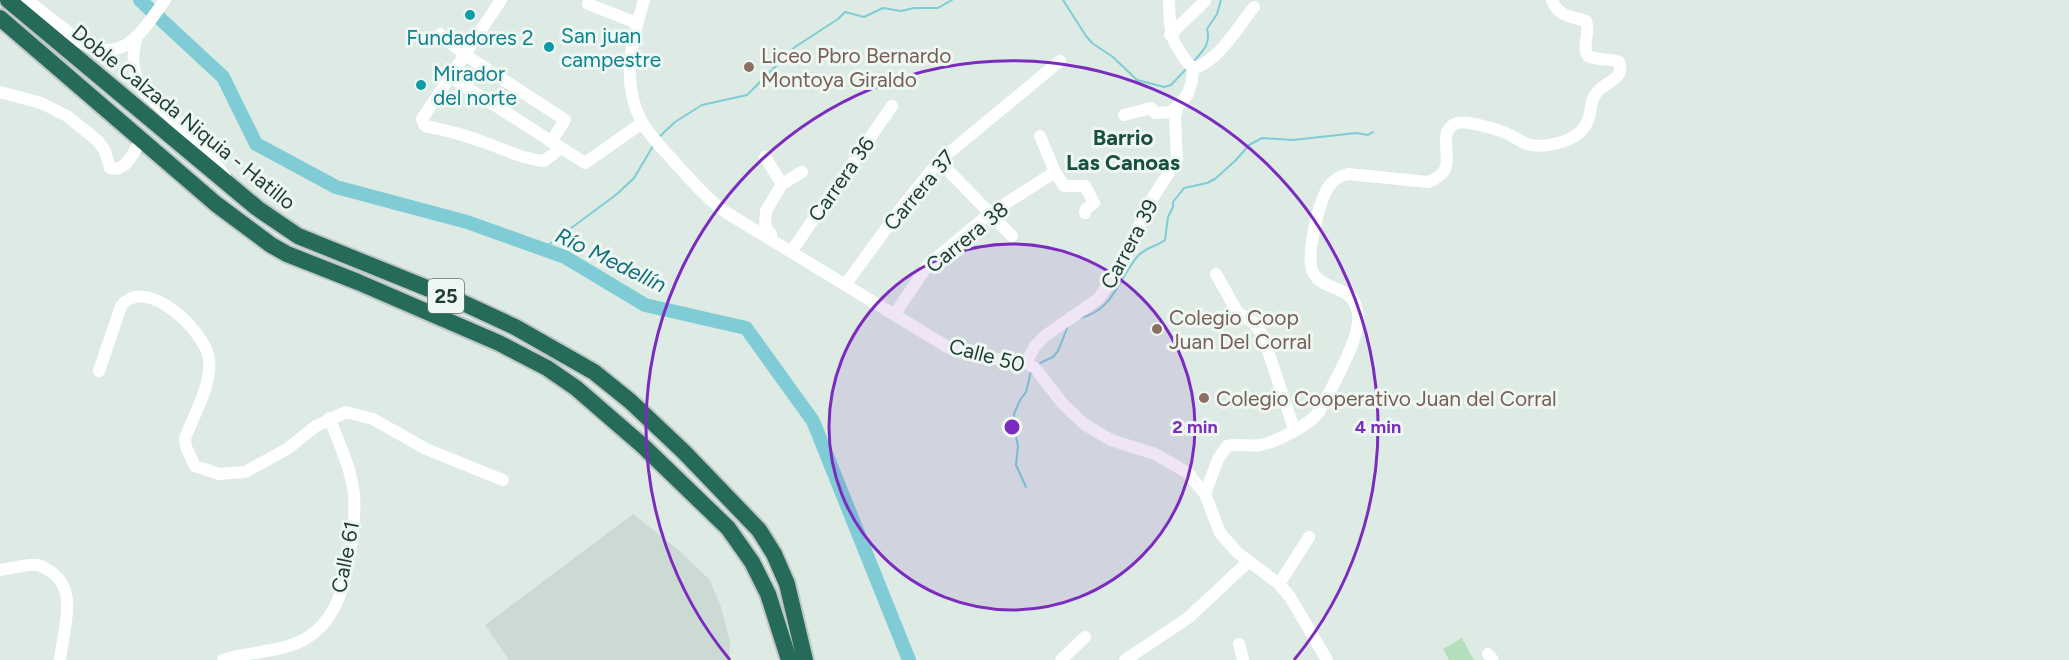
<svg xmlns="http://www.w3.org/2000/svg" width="2069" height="660" viewBox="0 0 2069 660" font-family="Figtree,sans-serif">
	<rect width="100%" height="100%" fill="#ddebe4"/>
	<path fill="#cbdbd3" d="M633 514 676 548 710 580 721 607 730 642 729 660H509L485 625Z"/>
	<path fill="#b3dfbd" d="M1462 638 1474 660H1449L1443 649Z"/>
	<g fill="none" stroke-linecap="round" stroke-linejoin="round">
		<path stroke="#7fccd6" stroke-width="2" d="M1063 0 1086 36 1092 43 1113 57 1137 80 1164 87 1171 85 1186 69
			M1193 62C1203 51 1211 44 1207 29L1217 14 1221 0
			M658 138 675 122 702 105 747 95 795 47 838 19 845 12 864 17 883 8 901 11 914 8H938L952 0
			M543 249 617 194 634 178 653 146
			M1080 318C1113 311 1118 280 1137 257 1145 247 1156 247 1165 240L1168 217 1173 207V202L1184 188 1207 183 1215 179 1236 160 1249 145 1262 138 1293 140 1356 133 1368 135 1373 132
			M1040 363 1053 357 1058 351 1068 326
			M1026 487 1016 465 1018 446 1014 427V414L1020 400 1026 392 1031 371"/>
		<path stroke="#7fccd6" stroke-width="14" d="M140 0 223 77 256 144 336 187 467 222 565 257 645 305 746 328 813 421 909 660"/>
		<g stroke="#c0c8c6" stroke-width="20">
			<path id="highway" d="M8 0 257 208 298 236 459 301 515 327 594 372 630 401 684 452 759 530 774 554 787 584 805 660
				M0 18 216 204 271 245 287 254 358 282 499 343 547 368 576 388 643 446 728 528 752 562 768 594 789 660"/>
		</g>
		<path stroke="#fff" stroke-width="12" d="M27 0 82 43C124 66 143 30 165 0
			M501 0 422 119 425 126C447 130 468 136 489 144 508 151 524 159 544 161L561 148
			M644 0C632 40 620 82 642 122 651 138 665 151 677 165 693 182 708 200 727 213L949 348 976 356 1026 363 1035 368 1063 404 1084 424 1111 440 1155 454 1188 473 1205 494 1220 533 1238 553 1279 584 1290 597 1327 660
			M588 4 637 23
			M440 34 464 54 565 120 551 142
			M1170 35 1205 1
			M137 36C131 56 132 73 143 91L200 145 225 176
			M1193 69C1221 59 1236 29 1254 7
			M449 76 585 163 642 123
			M0 92 41 103 67 116 98 141 105 151 110 168C127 173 133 151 142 139
			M1124 115 1151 108 1155 113 1170 112 1177 107
			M1040 136 1055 172 1064 186H1085L1094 203 1086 209 1085 213
			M765 157 782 184
			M939 161 1012 236
			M771 240V234L765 226 766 211 782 184 802 172
			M791 252 892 106
			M1216 274 1238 313 1253 322 1263 336 1294 429
			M845 285 902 207 939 161 1060 61
			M894 315 928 265 989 214 1055 172
			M1026 363 1035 346 1045 336 1098 299 1118 271 1150 202 1177 160 1175 118 1177 107 1188 94 1192 81 1193 69C1170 42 1170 35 1169 0
			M99 371 121 306C146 274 205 331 209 359 212 384 194 415 185 438L186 447 195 466 219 474 245 472 287 449 316 426 346 412 373 419 426 449 503 480
			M1205 494 1218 459 1227 446C1238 443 1249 447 1261 445 1278 441 1309 425 1319 412 1330 390 1361 338 1358 315 1354 283 1326 293 1314 274 1304 258 1319 201 1329 186 1334 179 1339 176 1348 174L1428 182C1458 171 1442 153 1447 132 1449 128 1452 125 1457 123 1466 120 1501 130 1510 135 1517 138 1523 144 1531 145 1544 148 1569 142 1579 133 1595 119 1587 103 1597 92 1606 81 1625 80 1619 62 1610 58 1599 61 1588 56 1581 46 1591 33 1586 21 1571 16 1558 17 1552 0
			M0 570C10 569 29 563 38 565 41 565 44 568 46 569 81 586 63 629 60 660
			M1279 584 1309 537
			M1239 644 1243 660
			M1488 654 1493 660
			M223 660C249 651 282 653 307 638 318 631 328 620 334 608 348 582 358 517 353 487 349 464 338 440 329 418
			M1061 660 1085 637
			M1125 660 1188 618 1249 561"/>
		<use href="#highway" stroke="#266b5a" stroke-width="16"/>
	</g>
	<circle cx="1012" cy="427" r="183" fill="#7b2cbf" fill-opacity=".12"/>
	<g fill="none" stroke="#7b2cbf" stroke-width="3">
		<circle cx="1012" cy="427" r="183"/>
		<path d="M730 660A366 366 0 1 1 1294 660"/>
	</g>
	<g fill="#0f9aa8" stroke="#eef7f2" stroke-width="2">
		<circle cx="470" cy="15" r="6"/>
		<circle cx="549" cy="47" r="6"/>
		<circle cx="421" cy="85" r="6"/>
	</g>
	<g fill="#8d6e63" stroke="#eef7f2" stroke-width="2">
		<circle cx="749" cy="67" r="6"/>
		<circle cx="1157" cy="329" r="6"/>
		<circle cx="1204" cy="398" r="6"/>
	</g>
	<g text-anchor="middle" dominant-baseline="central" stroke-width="6" stroke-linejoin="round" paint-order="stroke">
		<rect fill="#eef7f2" stroke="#5c746c" stroke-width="1.5" x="428" y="279" width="36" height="34" rx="4.5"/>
		<g font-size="20" font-weight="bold" fill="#1d3c32">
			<text x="446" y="296">25</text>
		</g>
		<g font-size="21" fill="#0d838f" stroke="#eef7f2" text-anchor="start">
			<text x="561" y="35">San juan<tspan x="561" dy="24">campestre</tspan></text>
			<text x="470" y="37" text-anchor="middle">Fundadores 2</text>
			<text x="433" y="73">Mirador<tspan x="433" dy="24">del norte</tspan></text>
		</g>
		<g font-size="21" fill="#785e54" stroke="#eef7f2" text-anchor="start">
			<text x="761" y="55">Liceo Pbro Bernardo<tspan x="761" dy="24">Montoya Giraldo</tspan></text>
			<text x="1169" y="317">Colegio Coop<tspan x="1169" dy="24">Juan Del Corral</tspan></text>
			<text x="1216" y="398">Colegio Cooperativo Juan del Corral</text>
		</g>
		<g font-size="21" fill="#1d3c32" stroke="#eef7f2">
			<text transform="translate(184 117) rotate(39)">Doble Calzada Niquia - Hatillo</text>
			<text transform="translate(841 179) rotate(-55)">Carrera 36</text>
			<text transform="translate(919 190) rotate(-50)">Carrera 37</text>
			<text transform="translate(967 237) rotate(-39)">Carrera 38</text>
			<text transform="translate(1129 244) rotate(-62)">Carrera 39</text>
			<text transform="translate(987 355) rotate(15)">Calle 50</text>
			<text transform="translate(345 557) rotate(-79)">Calle 61</text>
		</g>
		<g font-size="22" font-weight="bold" fill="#184f40" stroke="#eef7f2">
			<text x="1123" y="137">Barrio<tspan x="1123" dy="25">Las Canoas</tspan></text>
		</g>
		<g font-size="22" font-style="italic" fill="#126f7d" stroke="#eef7f2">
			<text transform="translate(611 260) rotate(26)">Río Medellín</text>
		</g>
	</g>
	<circle cx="1012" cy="427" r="9" fill="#7b2cbf" stroke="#eef7f2" stroke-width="3"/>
	<g font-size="18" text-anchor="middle" font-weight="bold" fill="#7b2cbf" stroke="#eef7f2" stroke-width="6" stroke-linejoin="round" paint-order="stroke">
		<text x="1195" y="433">2 min</text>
		<text x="1378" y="433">4 min</text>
	</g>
</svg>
